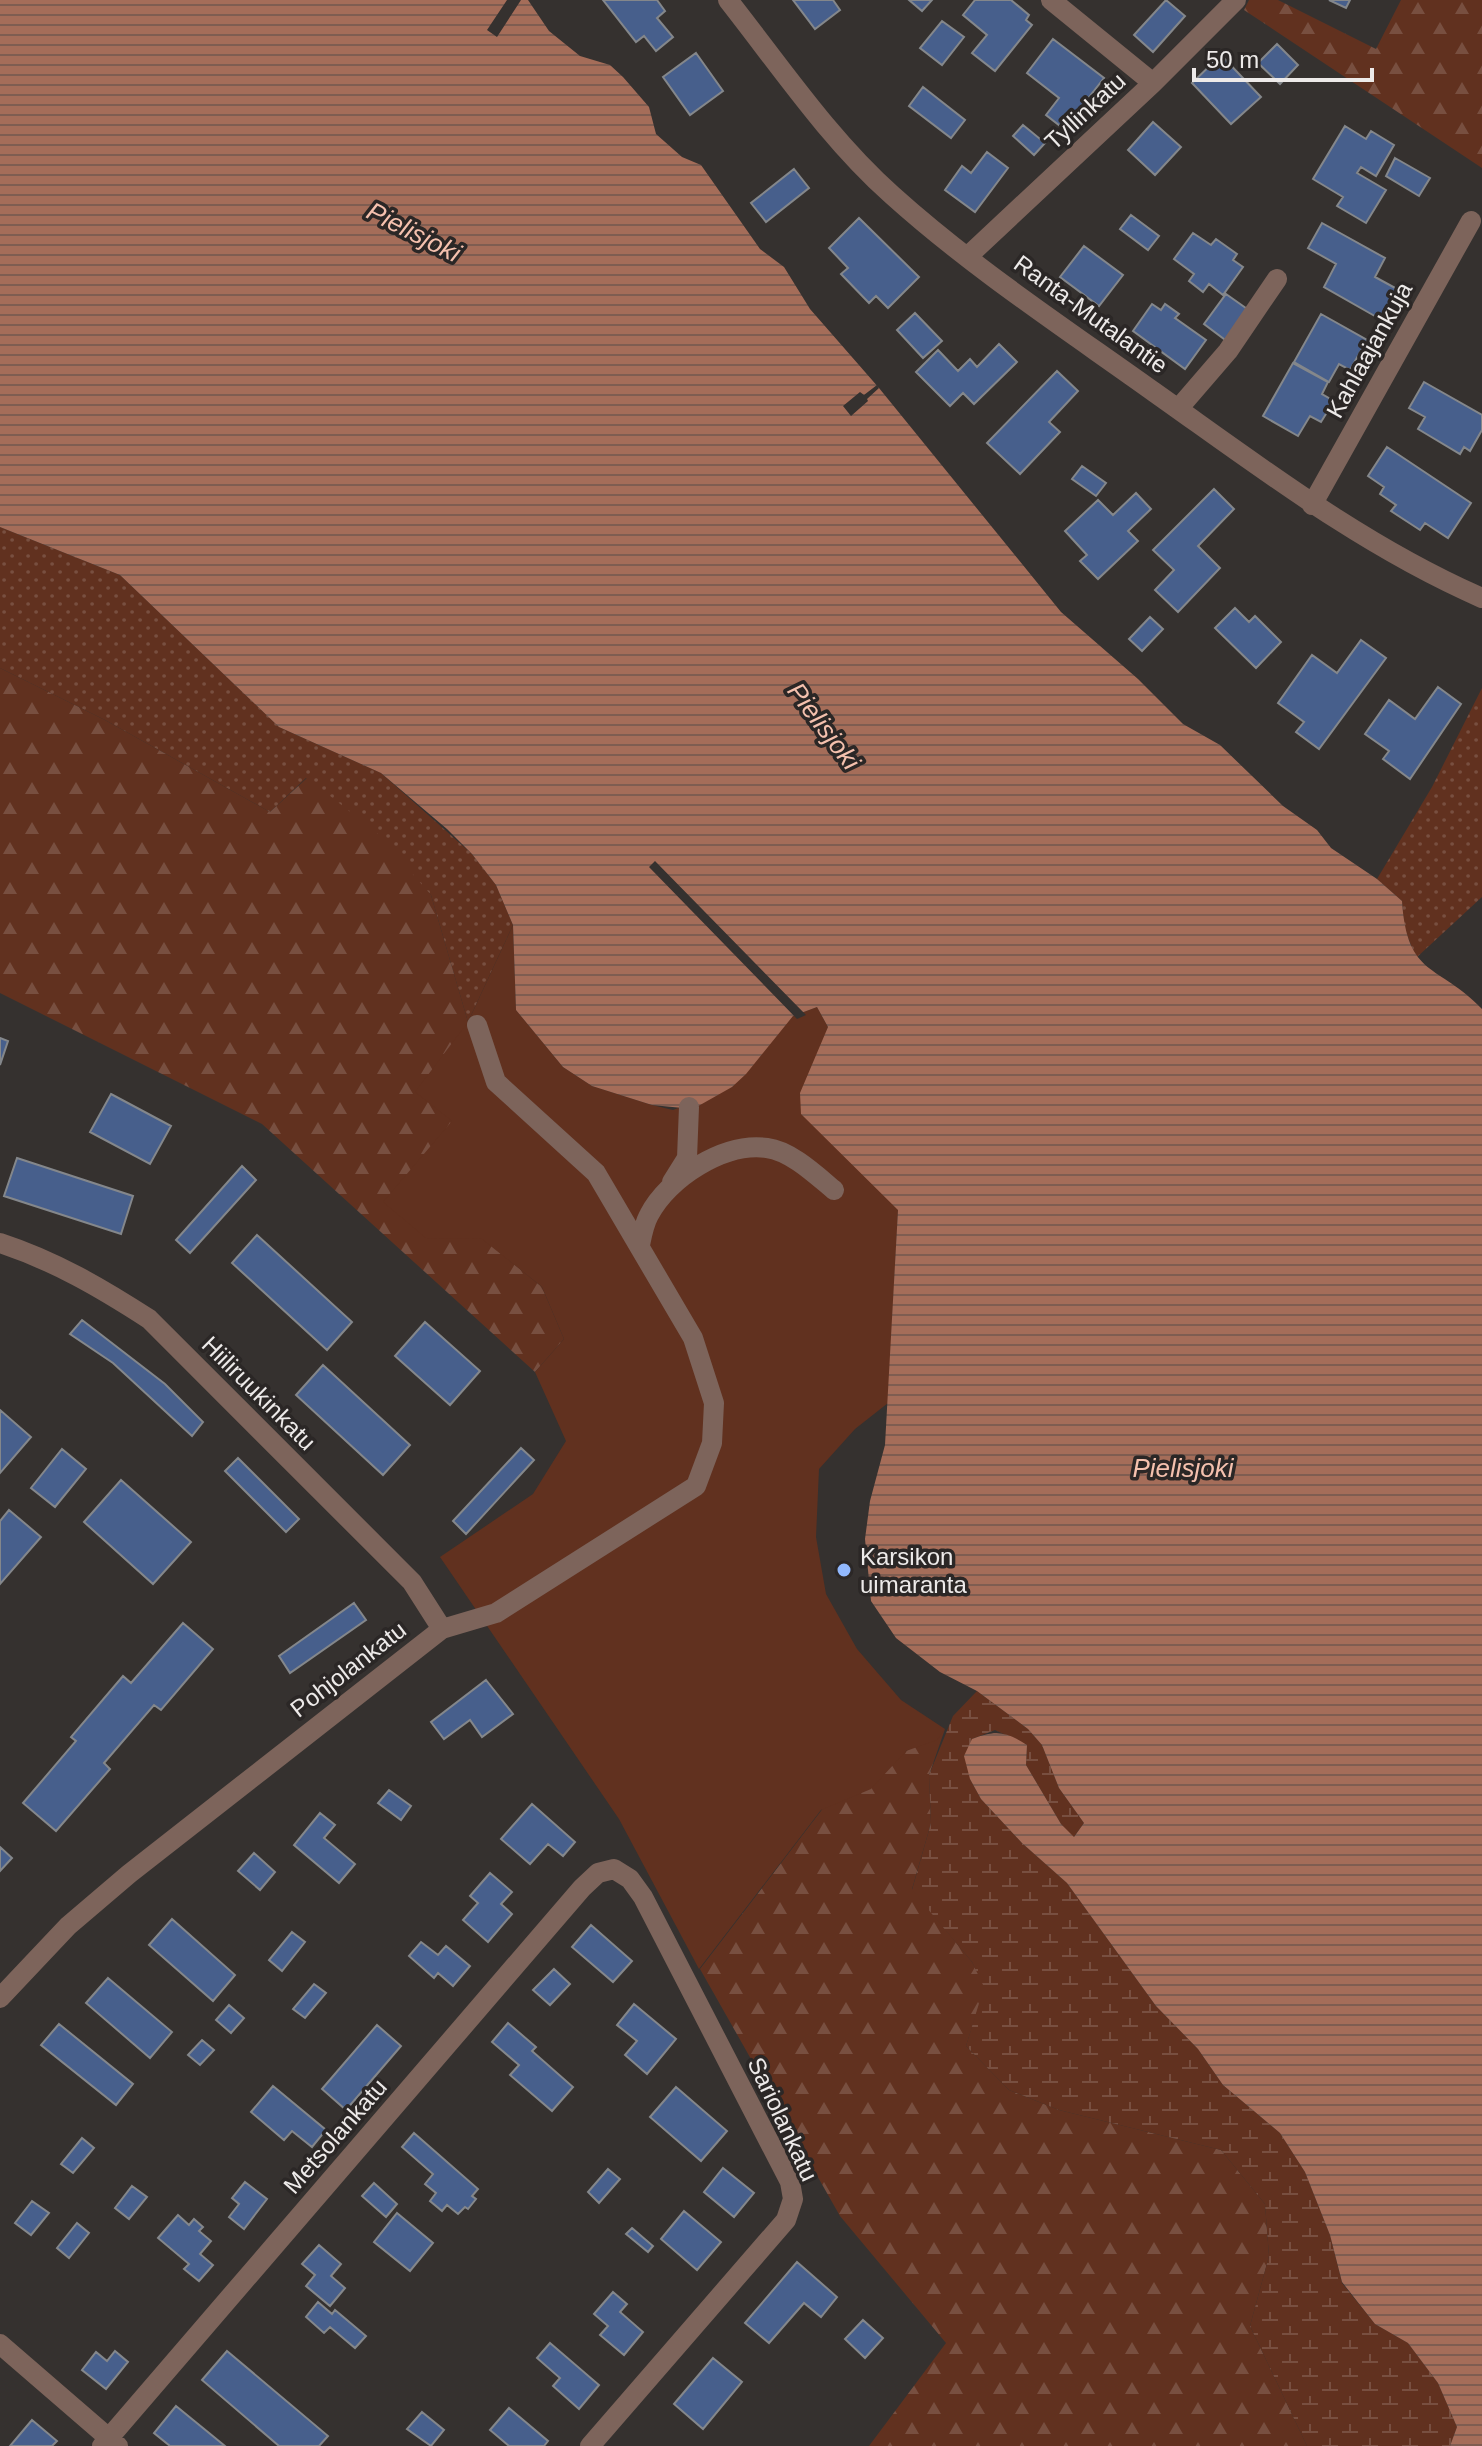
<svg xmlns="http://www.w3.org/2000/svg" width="1482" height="2446" viewBox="0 0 1482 2446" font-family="Helvetica,sans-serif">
	<defs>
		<pattern id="grass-dots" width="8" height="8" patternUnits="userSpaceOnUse" patternTransform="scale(2)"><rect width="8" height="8" fill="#61311f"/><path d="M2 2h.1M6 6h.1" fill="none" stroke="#784f40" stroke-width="1.8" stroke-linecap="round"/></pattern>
		<pattern id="forest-firs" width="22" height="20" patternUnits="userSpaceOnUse" patternTransform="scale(2)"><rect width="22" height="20" fill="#61311f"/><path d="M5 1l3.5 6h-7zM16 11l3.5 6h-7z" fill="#784f40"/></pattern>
		<pattern id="wetland-marsh" width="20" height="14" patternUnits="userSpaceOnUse" patternTransform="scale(2)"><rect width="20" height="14" fill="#61311f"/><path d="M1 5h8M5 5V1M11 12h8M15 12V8" fill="none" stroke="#784f40"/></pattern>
		<pattern id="water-rules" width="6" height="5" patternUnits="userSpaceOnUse" patternTransform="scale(2)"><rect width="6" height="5" fill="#a56d59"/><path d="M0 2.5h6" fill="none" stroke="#7f5d51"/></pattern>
	</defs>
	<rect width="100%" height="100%" fill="#35312f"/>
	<path fill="url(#grass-dots)" d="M0 527 120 575 279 727 381 773 472 854 496 885 513 925 468 1022 431 895 306 778 270 812 105 720 0 668Z
		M1482 688V897L1416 958 1404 927 1402 901 1377 879 1432 787Z"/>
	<path fill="url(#forest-firs)" d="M1249 0H1278L1376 49 1401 0H1482V168L1244 10Z
		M0 668 105 720 270 812 307 778 376 832 431 895 468 1022 453 1120 426 1238H482L542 1287 564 1339 535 1372 262 1124 0 993Z
		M945 1729 929 1775 931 1823 912 1889 972 1962 985 1987 966 2046 1009 2090 1059 2110 1221 2150 1265 2204 1269 2256 1250 2326 1307 2446H869L946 2343 840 2216 700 1969 837 1790Z"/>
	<path fill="url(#wetland-marsh)" d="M977 1691 1028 1729 1042 1745 1059 1788 1084 1823 1073 1838 1061 1824 1026 1765 1027 1745 995 1730 972 1739 970 1779 981 1799 1022 1843 1067 1883 1156 2006 1198 2049 1223 2085 1280 2133 1305 2172 1330 2235 1342 2283 1375 2324 1408 2343 1438 2383 1457 2427 1450 2446H1307L1250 2326 1269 2256 1265 2204 1221 2150 1059 2110 1009 2090 966 2046 984 1987 972 1962 912 1890 931 1823 929 1775 953 1716Z"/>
	<path fill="#61311f" d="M513 925 516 1010 563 1067 592 1086 652 1105 673 1110 732 1087 793 1016 817 1007 828 1027 822 1045 898 1210 888 1403 855 1429 819 1469 816 1537 826 1594 857 1649 901 1700 945 1729 937 1740 906 1751 871 1789 821 1810 699 1969 619 1819 440 1557 533 1494 566 1441 535 1372 564 1339 542 1287 482 1239 426 1238 383 1202 452 1121 415 1092 468 1022Z"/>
	<path fill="url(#water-rules)" d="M0 0H528L549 31 580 56 610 65 623 77 649 107 656 134 682 157 701 165 760 249 784 267 810 309 879 388 1061 612 1138 679 1183 724 1220 745 1283 806 1317 830 1331 848 1377 879 1402 901C1407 978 1438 963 1482 1009V2446H1450L1457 2427 1438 2383 1408 2343 1375 2324 1342 2282 1330 2235 1305 2172 1280 2133 1223 2085 1198 2049 1156 2006 1067 1883 1022 1843 981 1799 970 1779 964 1756 972 1739C995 1730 1006 1731 1027 1745L1026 1765 1061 1824 1074 1837 1084 1823 1059 1788 1042 1745 1028 1729 977 1691 940 1672 896 1638 871 1601 865 1539 870 1501 885 1445 898 1210 801 1114 800 1093 828 1027 817 1007 793 1016 746 1074 732 1087 693 1109 652 1105 592 1086 563 1067 516 1010 513 925 496 885 472 854 447 829 381 773 279 727 120 575 0 527Z"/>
	<path fill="#35312f" d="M507 0H521L497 37 487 30Z
		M877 385 879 388 867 399 868 401 851 416 843 406 860 392 864 395Z
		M655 861 806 1015 797 1019 649 867Z"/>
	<path fill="#475f8c" stroke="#84878b" stroke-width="2" d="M603 0H657L665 11 657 18 673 37 656 51 644 36 636 42Z
		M793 0H833L840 10 815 29Z
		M909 0H932L922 11Z
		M975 0H1011L1029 15 1026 20 1032 25 995 71 972 53 987 35 963 15Z
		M1166 0 1185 16 1153 52 1134 35Z
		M1329 0H1350L1346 8Z
		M942 21 964 37 942 65 920 48Z
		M1053 39 1104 78 1064 129 1046 115 1059 98 1027 73Z
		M1277 44 1298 65 1280 84 1258 63Z
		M696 53 723 91 690 115 663 77Z
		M1221 55 1261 97 1231 124 1192 83Z
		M923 87 965 120 951 138 909 106Z
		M1153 122 1181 147 1155 175 1128 150Z
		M1023 125 1045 143 1034 155 1013 136Z
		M1345 126 1366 139 1371 131 1394 145 1376 176 1361 167 1357 173 1386 190 1366 223 1337 206 1343 197 1313 179Z
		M987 152 1008 168 975 212 945 190 962 166 971 173Z
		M1395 158 1430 178 1419 196 1386 176Z
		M794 169 809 188 766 222 751 203Z
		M1131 215 1159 236 1148 250 1120 229Z
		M859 218 919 277 888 308 876 296 869 303 841 274 848 268 829 248Z
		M1322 223 1385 258 1375 277 1397 289 1380 319 1324 287 1336 264 1308 248Z
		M1193 233 1211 245 1216 239 1237 254 1233 260 1243 267 1223 295 1209 284 1203 292 1189 281 1194 274 1174 259Z
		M1084 246 1123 275 1099 306 1060 277Z
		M1226 294 1250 311 1228 342 1204 324Z
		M1152 304 1161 310 1165 304 1179 314 1175 318 1206 340 1185 369 1133 331Z
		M915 313 942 341 923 358 897 330Z
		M1321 314 1367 340 1350 370 1339 364 1329 382 1294 362Z
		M999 344 1017 362 974 404 963 393 950 406 916 372 938 350 958 371 970 359 977 367Z
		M1293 363 1328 382 1322 394 1334 401 1321 422 1310 416 1298 436 1263 416Z
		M1057 371 1078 391 1049 422 1060 432 1020 474 987 443Z
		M1424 382 1482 415V430L1470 451 1464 447 1460 454 1418 429 1425 417 1409 408Z
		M1387 447 1471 503 1448 538 1425 523 1420 530 1391 511 1396 505 1380 494 1384 487 1368 476Z
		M1082 466 1106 483 1096 496 1072 479Z
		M1214 489 1234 509 1198 546 1220 568 1178 612 1155 590 1174 570 1153 550Z
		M1136 493 1151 509 1128 531 1138 541 1098 579 1080 561 1087 555 1065 531 1098 500 1113 515Z
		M1235 608 1249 622 1255 616 1281 642 1256 668 1215 628Z
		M1150 617 1163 629 1142 651 1129 639Z
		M1361 640 1386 658 1319 749 1296 732 1304 722 1278 703 1312 655 1337 673Z
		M1438 687 1461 704 1410 779 1383 759 1389 751 1365 734 1389 700 1415 719Z
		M0 1038 8 1041 0 1065Z
		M111 1094 171 1126 150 1164 90 1132Z
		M17 1158 133 1196 121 1234 4 1196Z
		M242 1166 256 1180 190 1253 176 1240Z
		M257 1235 352 1322 327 1350 232 1263Z
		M82 1320 165 1384 203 1422 192 1436 113 1363 70 1334Z
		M425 1322 480 1371 450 1405 395 1356Z
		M323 1365 410 1445 383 1475 296 1395Z
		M0 1410 31 1437 0 1473Z
		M521 1448 534 1460 466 1534 453 1521Z
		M62 1449 86 1469 55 1507 31 1488Z
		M238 1458 299 1519 286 1532 225 1471Z
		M121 1480 191 1542 153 1584 84 1522Z
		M9 1510 41 1537 0 1584V1521Z
		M354 1603 366 1620 290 1673 279 1656Z
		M183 1623 213 1649 161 1710 154 1705 104 1763 110 1769 56 1831 23 1803 76 1741 71 1737 123 1676 131 1683Z
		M486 1680 513 1714 482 1737 470 1720 444 1739 431 1722Z
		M389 1790 411 1806 401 1820 378 1803Z
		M532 1804 575 1842 563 1856 548 1844 530 1864 501 1839Z
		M320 1813 335 1825 324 1838 355 1864 339 1883 294 1845Z
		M0 1847 12 1858 0 1871Z
		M254 1853 275 1872 260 1890 238 1871Z
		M490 1873 512 1892 501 1904 512 1914 488 1942 463 1920 478 1903 470 1896Z
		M172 1919 235 1975 213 2001 149 1945Z
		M591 1925 632 1961 613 1982 572 1947Z
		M292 1932 305 1942 282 1971 269 1960Z
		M421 1942 438 1955 446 1946 470 1966 453 1986 438 1973 434 1978 409 1956Z
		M554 1969 570 1984 550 2005 533 1990Z
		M108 1978 172 2032 150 2058 86 2003Z
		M314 1984 326 1993 305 2018 293 2009Z
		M634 2004 676 2039 647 2074 625 2055 637 2041 617 2025Z
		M229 2005 244 2018 231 2033 216 2020Z
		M508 2023 536 2047 532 2051 573 2087 552 2111 510 2075 519 2065 492 2042Z
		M59 2024 133 2084 116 2105 41 2045Z
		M377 2025 401 2046 346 2110 322 2089Z
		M202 2040 214 2050 200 2065 188 2055Z
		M273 2086 326 2130 312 2147 292 2131 284 2140 251 2112Z
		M676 2087 727 2131 701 2161 650 2117Z
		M414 2133 478 2189 472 2196 476 2199 468 2209 465 2207 458 2214 447 2205 442 2211 430 2201 436 2193 425 2184 433 2174 402 2147Z
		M82 2138 94 2148 73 2173 61 2164Z
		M723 2168 754 2193 734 2217 704 2192Z
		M608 2169 620 2179 599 2203 588 2192Z
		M245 2182 267 2199 244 2229 229 2217 239 2204 232 2198Z
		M374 2183 397 2204 386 2217 362 2196Z
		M132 2186 147 2197 129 2219 115 2208Z
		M32 2201 49 2213 31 2235 15 2223Z
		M684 2211 721 2242 697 2270 661 2239Z
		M397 2213 433 2243 410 2271 374 2242Z
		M178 2215 189 2225 194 2219 203 2227 199 2231 211 2241 200 2254 213 2265 199 2281 184 2269 189 2264 158 2238Z
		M77 2223 89 2233 69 2258 57 2248Z
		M632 2228 653 2246 648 2252 626 2234Z
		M319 2245 341 2264 331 2276 345 2288 330 2306 306 2286 315 2275 302 2264Z
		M797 2262 837 2297 821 2317 804 2303 769 2343 745 2323Z
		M613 2292 627 2304 620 2312 643 2332 624 2355 600 2335 608 2326 594 2314Z
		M318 2302 332 2314 335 2310 366 2336 355 2348 330 2327 324 2333 306 2317Z
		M863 2320 883 2338 865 2358 845 2339Z
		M550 2343 599 2385 579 2409 553 2386 560 2378 537 2358Z
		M115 2351 128 2362 106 2389 82 2370 96 2352 107 2361Z
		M227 2351 328 2436 319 2446H279L202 2380Z
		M713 2358 742 2382 703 2429 674 2404Z
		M176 2406 225 2446H170L154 2433Z
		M509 2408 548 2441 544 2446H509L490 2430Z
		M422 2412 444 2430 431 2446 407 2429Z
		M32 2420 57 2441 52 2446H10Z"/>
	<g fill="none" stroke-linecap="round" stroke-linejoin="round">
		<path stroke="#7d645b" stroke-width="20" d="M728 0C780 66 829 139 892 195 973 268 1066 329 1154 392 1260 467 1363 546 1482 598
			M1051 0 1153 83
			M967 257 1153 83 1236 0
			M1178 409 1228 351 1277 279
			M1312 505 1471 221
			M672 1182 687 1158 689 1107
			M0 1243C55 1261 101 1288 149 1319L412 1582 442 1629
			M640 1245C642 1235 644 1224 649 1215 668 1178 724 1142 767 1148 791 1151 816 1175 834 1190
			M0 1998 68 1926 129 1874 442 1629 496 1613 696 1486 712 1443 714 1403 693 1338 596 1173 496 1082 477 1025
			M0 2344 118 2446
			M102 2446 582 1888 598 1873 614 1869 630 1879 643 1897 790 2182 793 2199 786 2220 590 2446"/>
	</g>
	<circle fill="#91b8fd" stroke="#2b2726" stroke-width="3" cx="844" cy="1570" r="8"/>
	<g text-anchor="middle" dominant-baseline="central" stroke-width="7" stroke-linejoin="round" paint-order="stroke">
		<g font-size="24" fill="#edeae9" stroke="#2b2726">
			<text transform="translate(1085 111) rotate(-43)">Tyllinkatu</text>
			<text transform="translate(1091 314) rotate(36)">Ranta-Mutalantie</text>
			<text transform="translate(1369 350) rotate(-61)">Kahlaajankuja</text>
			<text transform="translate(259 1393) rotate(45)">Hiiliruukinkatu</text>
			<text transform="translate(348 1669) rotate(-38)">Pohjolankatu</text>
			<text transform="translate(783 2119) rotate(65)">Sariolankatu</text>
			<text transform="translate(335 2136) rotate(-49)">Metsolankatu</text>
		</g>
		<g font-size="24" fill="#edeae9" stroke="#2b2726" text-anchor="start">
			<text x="860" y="1556">Karsikon<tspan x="860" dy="28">uimaranta</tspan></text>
		</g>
		<g font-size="26" font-style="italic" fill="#f5c1ae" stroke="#2b2726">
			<text transform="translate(414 232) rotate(27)">Pielisjoki</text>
			<text transform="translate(824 726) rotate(53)">Pielisjoki</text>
			<text x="1183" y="1468">Pielisjoki</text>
		</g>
	</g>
	<path d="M1194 68v12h178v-12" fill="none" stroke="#edeae9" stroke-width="4"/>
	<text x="1206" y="68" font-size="24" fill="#edeae9" stroke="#2b2726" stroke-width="6" paint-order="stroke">50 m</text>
</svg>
